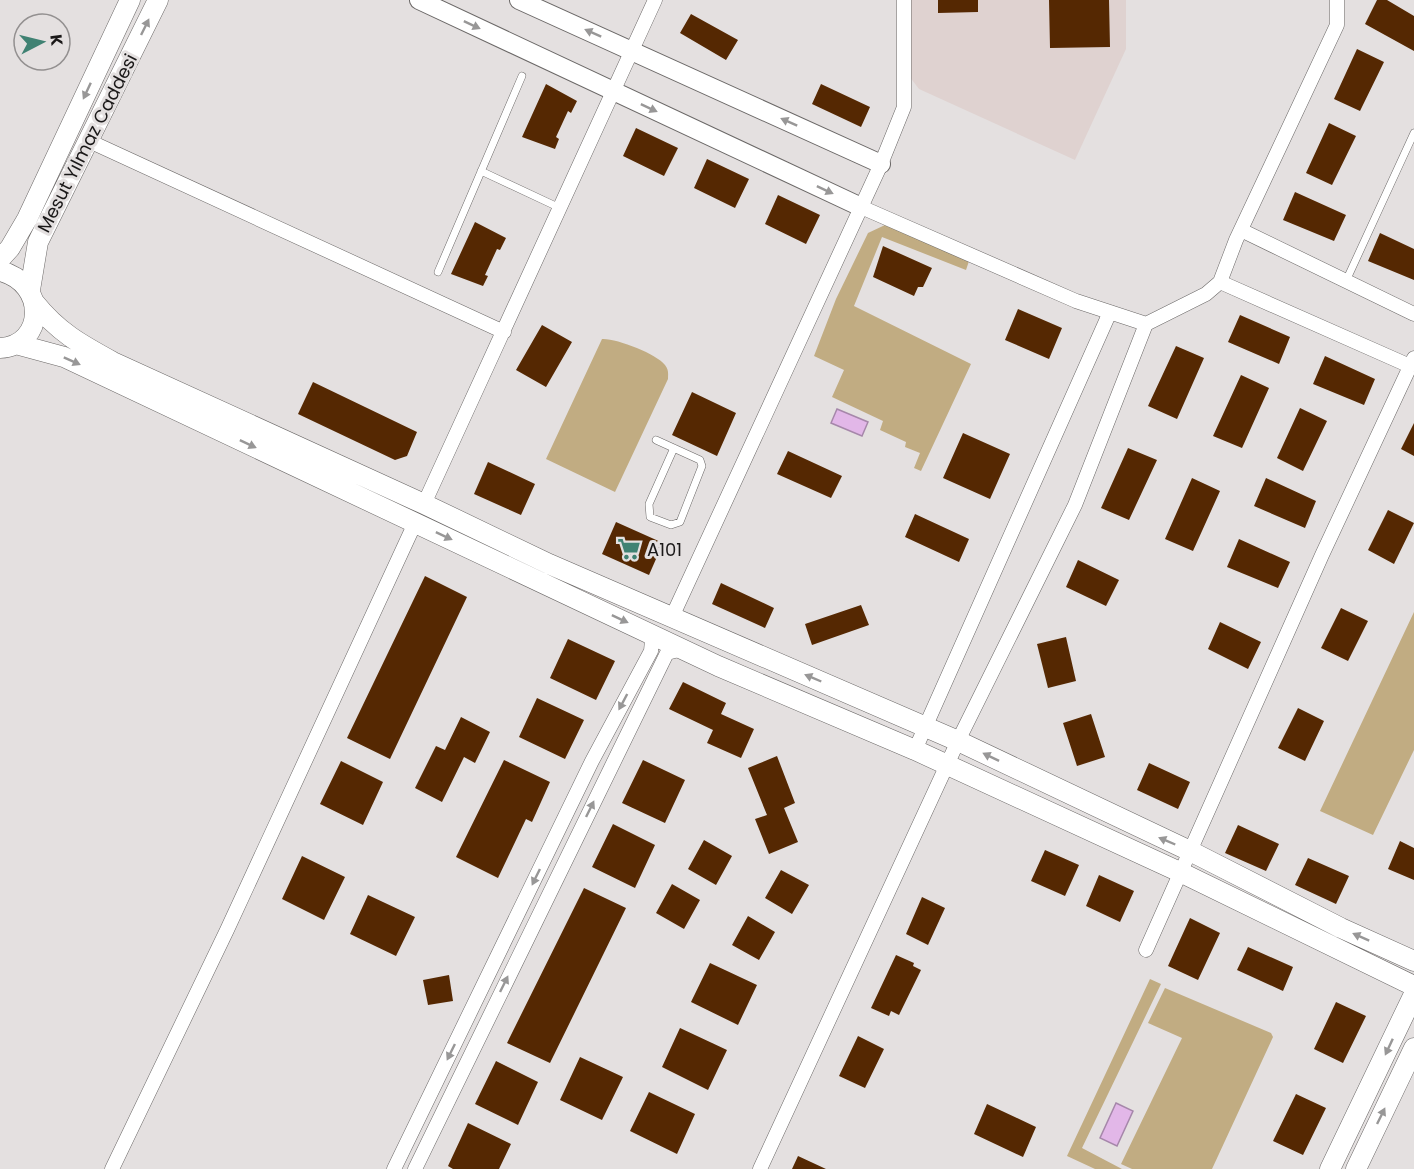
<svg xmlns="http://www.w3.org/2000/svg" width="1414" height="1169" viewBox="0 0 1414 1169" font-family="Poppins,sans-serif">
	<rect width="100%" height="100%" fill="#e4e0e0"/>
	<path fill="#dfd2d0" d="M909 0H1126V49L1075 160 919 89 909 76Z"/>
	<path fill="#c1ac82" d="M885 225 969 261 966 270 882 237 854 306 971 364 921 471 914 468 920 453 905 447 906 442 880 430 883 421 832 397 844 370 814 356 836 299 868 233Z
		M602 339C616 338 657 354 665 365 669 370 668 374 668 379L615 492 546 459Z
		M1414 612V750L1373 835 1320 811Z
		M1150 979 1161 984 1082 1148 1122 1169H1095L1067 1156Z
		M1165 988 1271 1033 1273 1037 1212 1169H1132L1121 1164 1182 1038 1148 1023Z"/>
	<path fill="#e2b7e8" stroke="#a687aa" stroke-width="1.5" d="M837 409 868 422 862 436 831 423Z
		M1116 1103 1133 1111 1117 1146 1100 1138Z"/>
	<path fill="#552802" d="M938 0H978V12L938 13Z
		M1049 0H1109L1110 47 1050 48Z
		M1377 0H1387L1414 16V51L1365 24Z
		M691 14 738 40 726 60 680 33Z
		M1357 49 1384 62 1360 111 1334 99Z
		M546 84 577 101 571 113 568 111 556 137 559 139 555 149 522 137Z
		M821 84 870 107 861 127 812 104Z
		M1329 123 1356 136 1332 185 1306 173Z
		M636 128 678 148 664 176 623 156Z
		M707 159 749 179 735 208 694 188Z
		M1295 192 1346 215 1334 241 1283 220Z
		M778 195 820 215 806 244 765 224Z
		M475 222 506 238 500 250 497 249 485 275 488 276 483 286 451 274Z
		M1380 233 1414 249V280L1368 261Z
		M883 246 932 268 923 287H918L914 296 873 277Z
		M1018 309 1062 328 1049 359 1005 340Z
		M1240 315 1290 337 1279 364 1228 342Z
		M542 325 572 342 546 387 516 370Z
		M1176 346 1204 358 1177 419 1148 406Z
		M1325 356 1375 379 1364 405 1313 384Z
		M1241 375 1269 388 1242 448 1213 436Z
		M313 382 417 432 407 456 395 460 298 414Z
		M692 392 736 413 717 456 672 435Z
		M1300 408 1327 421 1303 471 1277 458Z
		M1414 423V456L1401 449Z
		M963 433 1010 454 990 499 943 478Z
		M1128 448 1157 460 1129 520 1101 508Z
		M788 451 842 476 831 498 777 474Z
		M488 462 535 484 521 515 474 494Z
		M1192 478 1220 491 1193 551 1165 539Z
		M1266 478 1316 501 1305 528 1254 506Z
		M1388 510 1414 523 1394 564 1368 550Z
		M915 514 969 539 959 562 905 537Z
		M616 522 663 543 649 575 602 554Z
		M1239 539 1290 562 1278 588 1227 567Z
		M1078 560 1119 580 1106 606 1066 587Z
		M425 576 467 597 390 759 347 738Z
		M721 583 774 608 765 628 712 604Z
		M861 605 869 625 812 645 805 624Z
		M1341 608 1368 621 1348 661 1321 648Z
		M1220 622 1261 642 1248 669 1208 649Z
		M1066 637 1076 681 1048 688 1037 644Z
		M568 639 615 661 596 700 550 678Z
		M683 682 726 703 721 714 754 729 741 758 707 743 713 730 669 709Z
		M537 698 584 720 565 759 519 737Z
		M1298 708 1324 721 1305 761 1278 748Z
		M1091 714 1105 757 1077 766 1063 723Z
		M461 717 490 732 475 763 464 757 442 802 415 788 436 746 445 750Z
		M777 756 795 803 784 808 798 842 769 854 755 819 767 815 748 768Z
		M504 760 550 782 532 822 526 819 498 878 456 857Z
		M643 760 685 780 665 823 622 803Z
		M341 761 383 782 363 825 320 804Z
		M1149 763 1190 782 1178 809 1137 790Z
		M613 824 655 845 635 888 592 867Z
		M1238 825 1279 844 1266 871 1225 853Z
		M704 840 732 856 716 885 688 869Z
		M1400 841 1414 848V880L1388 869Z
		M1045 850 1079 865 1065 896 1031 881Z
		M302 856 345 877 324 920 282 899Z
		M1308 858 1349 876 1336 904 1295 885Z
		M781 870 809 885 792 914 765 898Z
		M1099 875 1134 891 1120 922 1086 906Z
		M672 884 700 900 684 929 656 913Z
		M584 888 626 908 550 1063 507 1043Z
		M368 895 415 917 396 956 350 934Z
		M922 897 945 908 928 945 906 934Z
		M748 916 775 932 759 960 732 945Z
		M1190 918 1220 933 1198 980 1168 966Z
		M1248 947 1293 967 1283 991 1237 970Z
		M896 955 914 963 913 966 921 970 899 1015 891 1011 889 1016 871 1008Z
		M710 963 757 985 738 1025 691 1002Z
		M449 975 453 1001 428 1005 423 980Z
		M1336 1002 1366 1016 1343 1063 1314 1049Z
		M680 1028 727 1050 708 1090 662 1067Z
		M858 1036 884 1049 865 1088 839 1076Z
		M580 1057 623 1077 602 1120 560 1100Z
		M496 1061 538 1082 518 1125 475 1104Z
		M649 1092 695 1114 677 1154 630 1131Z
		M1296 1094 1326 1108 1303 1155 1273 1141Z
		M987 1104 1036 1127 1023 1157 974 1134Z
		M468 1123 511 1144 499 1169H453L448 1166Z
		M798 1156 826 1169H792Z"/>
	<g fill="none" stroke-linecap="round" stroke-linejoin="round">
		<g stroke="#6b6867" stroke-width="8">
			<path id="service" d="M481 171 560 208
				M438 272 522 76
				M1346 281 1414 133
				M656 440 700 460 702 466 680 522 671 525 650 517 649 504 674 448"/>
		</g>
		<g stroke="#6b6867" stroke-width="15">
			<path id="minor" d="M89 141 504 332
				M861 207 1076 301 1146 324
				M1241 230 1414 314
				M1220 282 1410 366
				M424 504 655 0
				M672 617 881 164 904 107V0
				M915 750 1110 312
				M1146 950 1322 555 1414 358
				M112 1169 227 930 415 523
				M394 1169 592 761 651 651 652 640 646 632
				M415 1169 667 653 682 649
				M760 1169 958 741 1075 505 1146 324 1206 294 1220 282 1236 240 1337 25V0"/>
		</g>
		<g stroke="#6b6867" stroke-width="20">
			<path id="tertiary" d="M419 0 861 207
				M519 0 881 164"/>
		</g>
		<g stroke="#6b6867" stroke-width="21">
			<path id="secondary" d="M0 259 10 248 27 219 130 0
				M0 271C48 283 45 346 0 348
				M30 290 38 242 158 0
				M34 302C58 332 80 344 113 362L424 504 549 564 958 741 1190 851 1341 928 1414 961
				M16 344 64 357 718 666 915 750 1182 873 1414 986
				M1330 1169 1414 994
				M1356 1169 1414 1048"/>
		</g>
		<use href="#service" stroke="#fff" stroke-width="7"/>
		<use href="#minor" stroke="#fff" stroke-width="14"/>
		<use href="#tertiary" stroke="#fff" stroke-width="18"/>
		<use href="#secondary" stroke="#fff" stroke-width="20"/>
	</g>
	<defs><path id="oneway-solid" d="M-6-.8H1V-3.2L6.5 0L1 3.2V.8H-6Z" transform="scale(1.5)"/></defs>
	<g fill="#989797">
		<use href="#oneway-solid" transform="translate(472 25) rotate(25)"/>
		<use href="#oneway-solid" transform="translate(145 27) rotate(-64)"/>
		<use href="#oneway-solid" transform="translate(593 33) rotate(-156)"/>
		<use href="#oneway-solid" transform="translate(87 91) rotate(115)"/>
		<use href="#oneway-solid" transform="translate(649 108) rotate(25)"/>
		<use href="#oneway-solid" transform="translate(789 122) rotate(-156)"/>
		<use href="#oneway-solid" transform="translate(825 190) rotate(25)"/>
		<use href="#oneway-solid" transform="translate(72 361) rotate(24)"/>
		<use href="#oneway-solid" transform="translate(248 444) rotate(25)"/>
		<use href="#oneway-solid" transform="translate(444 536) rotate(25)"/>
		<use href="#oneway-solid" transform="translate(620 619) rotate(25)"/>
		<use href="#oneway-solid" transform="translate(813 678) rotate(-157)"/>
		<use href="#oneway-solid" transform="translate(623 702) rotate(118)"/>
		<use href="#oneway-solid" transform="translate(991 757) rotate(-154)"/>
		<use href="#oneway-solid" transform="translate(590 809) rotate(-64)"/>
		<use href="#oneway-solid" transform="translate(1167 841) rotate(-157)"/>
		<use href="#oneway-solid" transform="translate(536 877) rotate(116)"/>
		<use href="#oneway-solid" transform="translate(1361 937) rotate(-156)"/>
		<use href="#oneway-solid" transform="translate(504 984) rotate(-64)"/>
		<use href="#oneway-solid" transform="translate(1389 1047) rotate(115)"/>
		<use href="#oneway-solid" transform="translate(451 1052) rotate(116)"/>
		<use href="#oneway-solid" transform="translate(1381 1116) rotate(-64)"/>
	</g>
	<defs>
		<g id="supermarket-bare" transform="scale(1.8)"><path d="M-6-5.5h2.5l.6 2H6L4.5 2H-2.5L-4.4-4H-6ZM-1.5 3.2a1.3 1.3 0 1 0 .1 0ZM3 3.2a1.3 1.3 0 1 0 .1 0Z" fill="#408273" stroke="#e4e0e0" stroke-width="2.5" paint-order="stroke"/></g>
	</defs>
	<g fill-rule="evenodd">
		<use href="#supermarket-bare" x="629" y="549"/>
	</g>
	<g text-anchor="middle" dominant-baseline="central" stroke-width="6" stroke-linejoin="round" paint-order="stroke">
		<g font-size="18" fill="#1a1818" stroke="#e4e0e0">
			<text transform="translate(87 143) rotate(-63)">Mesut Yılmaz Caddesi</text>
		</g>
		<g font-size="18" fill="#1a1818" stroke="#e4e0e0" text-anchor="start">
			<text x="647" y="549">A101</text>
		</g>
	</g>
	<g transform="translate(42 42) rotate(83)"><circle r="28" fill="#e4e0e0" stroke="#939090" stroke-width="1.5"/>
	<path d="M0-4.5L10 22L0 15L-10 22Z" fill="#408273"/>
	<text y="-9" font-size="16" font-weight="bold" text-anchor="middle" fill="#1a1818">K</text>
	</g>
</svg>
